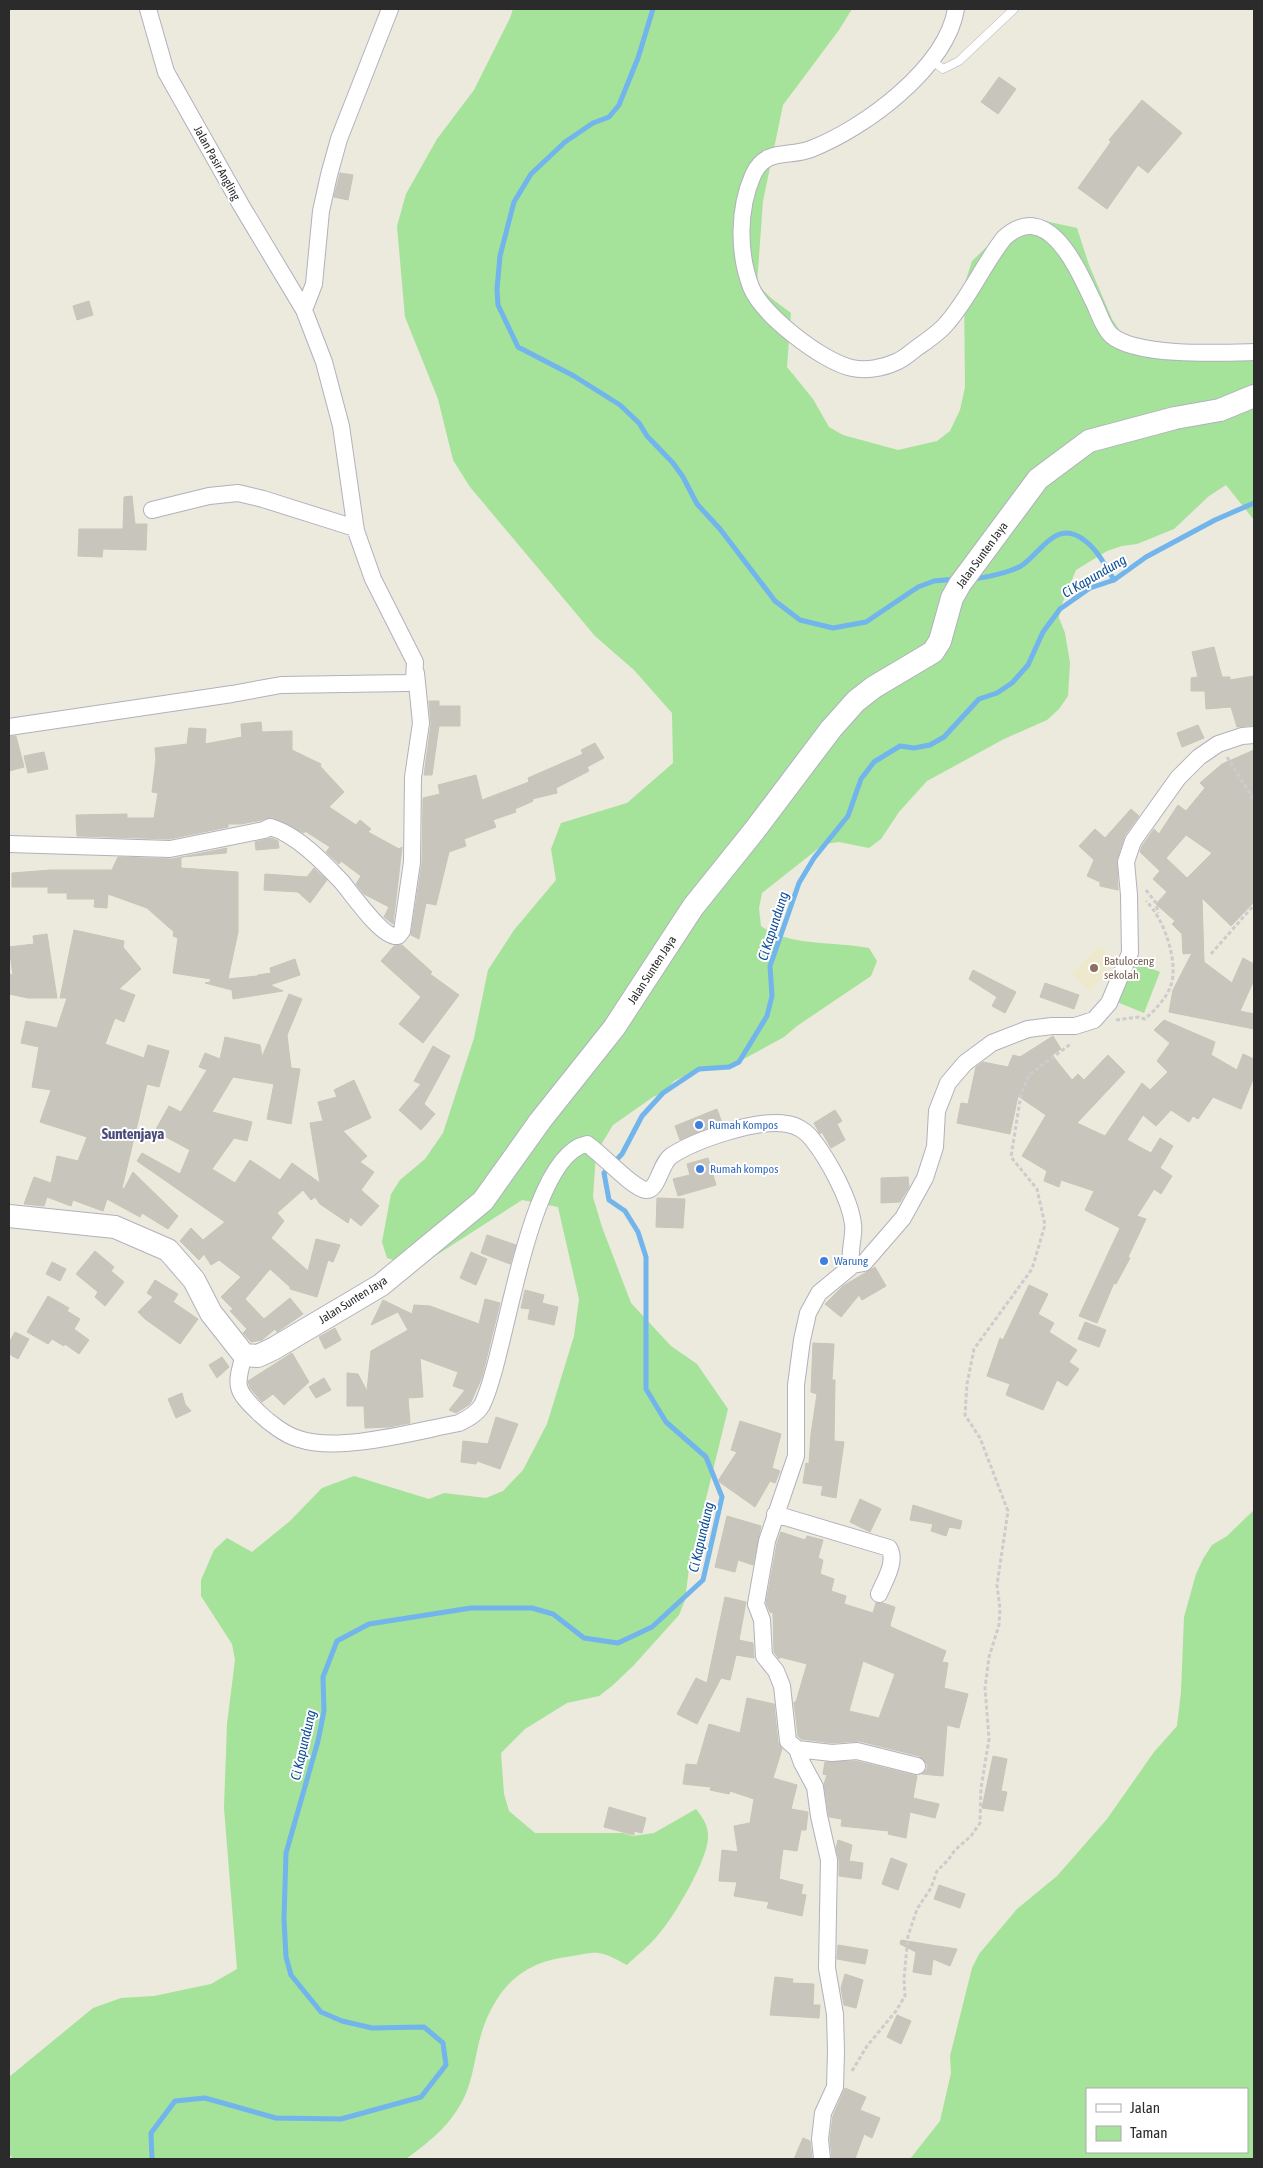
<svg xmlns="http://www.w3.org/2000/svg" width="1263" height="2168" viewBox="0 0 1263 2168" font-family="'Asap Condensed',sans-serif">
	<rect width="100%" height="100%" fill="#ece9dd"/>
	<path fill="#eee9cd" d="M1099 946 1117 962 1090 991 1072 974Z"/>
	<path fill="#a5e29a" fill-rule="evenodd" d="M513 9H852L839 30 783 105 763 201 757 284 771 298 791 313 787 367 813 399 829 427 843 435 898 450 937 441 950 431 960 410 965 387 964 286 972 261 1005 229 1036 219 1077 228 1089 265 1112 319 1136 355 1254 360V520L1226 485 1209 496 1174 529 1137 544 1122 546 1107 551 1076 570 1060 609 1059 618 1065 633 1070 663 1068 696 1059 709 1047 720 1004 739 927 781 899 812 881 839 869 848 839 842 824 844 762 893 759 908 761 926C790 947 834 941 869 948L877 961 871 976 797 1026 784 1037 729 1067 699 1069 674 1081 663 1093 653 1097 613 1125 596 1153 593 1197 602 1227 631 1303 671 1346 697 1364 728 1409 689 1568 685 1600 679 1615 634 1665 612 1686 599 1696 567 1703 525 1729 501 1753 504 1794 509 1811 535 1833H623L633 1836 654 1833 696 1809C702 1817 708 1824 708 1836 709 1858 673 1919 658 1935 649 1946 637 1955 627 1965 619 1961 608 1954 599 1953 591 1952 580 1955 573 1956 527 1961 502 1981 485 2023 475 2048 475 2076 463 2100 448 2128 430 2141 406 2159H13L9 2154V2077L93 2008 121 1998 154 1996 211 1984 237 1969 224 1808 227 1724 235 1660 232 1644 201 1596V1580L214 1550 227 1538 252 1552 290 1521 322 1488 354 1476 429 1499 444 1493 486 1498 503 1491 523 1470 547 1424 574 1336 579 1299 558 1207 522 1200 432 1258C415 1264 404 1264 387 1258L382 1242 391 1194 400 1180 425 1159 443 1133 474 1038 488 970 514 930 556 880 551 849 561 823 627 803 673 763 672 713 634 670 595 636 470 487 453 460 438 399 405 317 397 226 406 194 437 139 474 90 510 18Z
		M1133 961 1160 972 1144 1013 1117 1002Z
		M1254 1510V2159H910L940 2121 951 2073 950 2056 972 1968 979 1954 1017 1909 1057 1876 1107 1819 1154 1752 1177 1726 1181 1692 1184 1617 1196 1574 1203 1559 1212 1545 1227 1536ZM1087 2089H1247V2152H1087Z"/>
	<g fill="none" stroke-linecap="round" stroke-linejoin="round">
		<path stroke="#72b4ec" stroke-width="5" d="M653 9 638 58 619 105 609 117 593 123 565 142 531 174 514 202 500 256 497 289 498 305 518 347 574 376 620 405 639 423 647 436 673 463 683 477 697 504 720 529 775 601 800 620 833 628 866 622 918 587 934 581 956 579
			M972 579C985 578 1010 572 1021 566 1041 553 1056 518 1084 540 1097 549 1106 567 1114 580
			M152 2159 151 2133 175 2101 205 2098 276 2118 341 2119 421 2097 446 2065 443 2043 424 2027 372 2028 342 2021 321 2012 291 1975 286 1957 284 1919 286 1853 318 1741 324 1711 323 1677 337 1641 369 1624 471 1608H532L553 1614 584 1638 618 1643 652 1627 703 1580 722 1497 706 1457 666 1422 646 1389V1257L638 1232 625 1211 609 1200 604 1173 622 1154 642 1116 663 1093 699 1069 729 1067 739 1062 767 1016 772 996 770 966 799 883 814 858 848 816 861 779 874 762 900 746 914 748 930 745 944 737 979 699 997 693 1012 683 1028 665 1043 632 1060 609 1090 588 1114 580 1146 557 1215 520 1254 503"/>
	</g>
	<path fill="#c8c5bc" stroke="#c8c5b7" fill-rule="evenodd" d="M999 77 1016 89 998 114 981 102Z
		M1142 100 1182 133 1148 173 1138 165 1107 209 1078 188 1111 142 1109 140Z
		M340 173 353 175 348 200 334 197Z
		M89 301 93 315 77 320 73 306Z
		M132 496 135 524H147L146 550 103 549 102 557 78 556 79 529H123L124 497Z
		M1214 647 1222 677H1230V680L1254 676V725L1237 727 1231 707 1206 709 1205 691H1191V678L1198 677 1192 652Z
		M429 701H439V706H460V726H439L432 775H424L431 724Z
		M261 722 262 732 292 731V750L321 764 320 766 344 792 329 807 356 825 360 820 371 829 368 832 399 849 402 847 393 924 384 917 389 907 364 894 356 884 361 876 341 861 339 864 326 852 330 847 305 831 304 833 273 818 241 824H228V827L169 839 77 836 76 815 127 814V818H154L158 793 152 792 156 759 155 748 187 744 189 728 206 729 205 744 242 737 241 724Z
		M1198 725 1204 738 1182 747 1177 733Z
		M16 736 24 767 9 771V737Z
		M595 743 604 758 587 767 589 771 556 788 557 793 532 799 533 801 515 809 516 812 493 820 496 827 464 839 466 846 449 852 436 905 426 903 419 939 411 935 422 863 423 798 440 794 438 785 476 775 482 800 529 782 528 778 583 754 581 750Z
		M1254 750V902L1231 926 1202 898 1204 962 1232 983 1243 958 1254 964V980L1240 1011 1254 1014V1029L1169 1012 1173 990 1192 953 1183 954 1182 934 1172 924 1175 921 1156 904 1167 892 1153 879 1160 871 1140 852 1142 846 1154 829 1159 834 1178 805 1186 811 1205 788 1200 783 1222 764ZM1186 835 1212 853 1187 878 1166 858Z
		M44 752 48 769 28 773 24 756Z
		M1131 809 1139 816 1125 835 1117 859 1118 890 1100 886V882L1087 876 1094 860 1079 846 1095 829 1105 838Z
		M271 838 278 841 279 848 256 850 255 842Z
		M227 848 226 853 181 857V868L238 872V932L228 979 257 976 258 975 271 973 270 968 295 959 300 975 270 985 283 991 233 999 232 990 205 983 210 982 211 979 173 973 178 938 173 936 174 932 147 908 108 894 107 908 94 907 95 899H67V893H48V887H12V873L51 870H112L118 857 172 859Z
		M314 868 327 880 310 903 298 892 264 890 265 874 307 877Z
		M74 930 124 941 123 947 141 969 119 989 135 995 124 1022 115 1018 105 1044 144 1058 148 1045 169 1051 159 1087 147 1084 122 1188 124 1189 133 1172 178 1216 168 1229 142 1213 140 1217 107 1199 103 1211 73 1200 71 1206 47 1197 44 1206 24 1204 34 1177 51 1183 57 1156 78 1161 87 1137 40 1122 51 1090 32 1087 39 1047 21 1043 26 1021 57 1028 67 998H60Z
		M47 934 57 998H28L9 994V974L13 975 9 947 34 944 33 936Z
		M402 945 432 972 430 974 459 995 423 1043 399 1024 421 997 381 961 394 946Z
		M973 970 1016 992 1005 1013 992 1006 997 997 969 979Z
		M1045 983 1079 995 1074 1009 1040 997Z
		M289 994 302 999 287 1035 291 1068 300 1069 291 1124 267 1119 274 1084 233 1077 212 1112 252 1122 247 1141 234 1138 212 1169 235 1183 250 1160 280 1180 292 1163 320 1183 310 1123 323 1121 318 1102 337 1097 334 1090 354 1080 371 1118 343 1131 367 1156 360 1162 374 1172 361 1190 379 1206 361 1226 350 1217 348 1223 320 1204 315 1197 311 1200 303 1190 277 1213 284 1221 271 1238 308 1271 316 1239 340 1245 333 1262 328 1260 317 1297 290 1289V1287L270 1269 245 1299 264 1319 290 1298 303 1314 277 1332 275 1329 262 1340 251 1342 243 1333 247 1329 230 1311 233 1309 221 1297 241 1277 219 1260 211 1265 204 1254 199 1260 180 1241 191 1228 203 1240 225 1222 137 1161 142 1153 180 1174 190 1150 155 1131 169 1106 181 1112 207 1070 199 1067 205 1053 220 1059 225 1037 260 1045 262 1057Z
		M1164 1020 1215 1042 1211 1055 1237 1070 1243 1054 1254 1059V1077L1241 1109 1213 1097 1198 1119 1193 1116 1189 1122 1171 1110 1156 1126 1143 1115 1127 1140 1151 1153 1160 1138 1173 1146 1160 1168 1172 1176 1161 1194 1154 1189 1137 1216 1146 1219 1128 1257 1130 1258 1116 1284 1114 1283 1097 1323 1079 1316 1120 1228 1085 1210 1094 1191 1061 1180 1059 1187 1044 1181 1047 1171 1022 1156 1046 1115 1018 1096 1010 1134 957 1123 961 1103 968 1104 976 1067 983 1062 1008 1067 1013 1055 1020 1057 1053 1036 1061 1049 1052 1055 1072 1080 1078 1074 1084 1080 1108 1055 1125 1072 1077 1123 1105 1136 1142 1083 1150 1090 1168 1072 1157 1061 1170 1043 1154 1030Z
		M433 1046 450 1056 424 1104 435 1114 421 1130 399 1110 421 1084 414 1081Z
		M717 1109 722 1123 680 1140 675 1126Z
		M835 1110 842 1121 837 1124 845 1140 831 1148 822 1132 820 1134 814 1123Z
		M708 1158 716 1185 678 1196 673 1179 690 1175 687 1164Z
		M908 1177 909 1187 900 1202 881 1203V1178Z
		M657 1198 685 1199 683 1228 656 1227Z
		M487 1235 516 1245 510 1264 481 1253Z
		M95 1251 114 1267 111 1271 124 1282 105 1306 95 1297 98 1292 76 1274Z
		M471 1252 487 1259 476 1285 460 1278Z
		M52 1262 66 1269 60 1281 46 1274Z
		M875 1267 886 1286 862 1300 859 1295 841 1317 825 1304 843 1286Z
		M155 1280 178 1294 173 1302 198 1319 180 1344 145 1319 138 1312 153 1297 147 1293Z
		M1029 1285 1048 1294 1038 1314 1054 1323 1049 1332 1077 1350 1069 1362 1079 1369 1067 1386 1057 1380 1043 1410 1006 1395 1010 1384 987 1376 1000 1338 1003 1340Z
		M525 1290 544 1295 542 1303 558 1307 554 1325 528 1319 530 1309 521 1308Z
		M48 1296 69 1308 67 1311 80 1319 74 1329 89 1340 79 1354 65 1344 64 1346 52 1339 48 1344 27 1332Z
		M485 1299 500 1303 482 1377 470 1404 456 1413 449 1410 465 1390 453 1386 458 1372 420 1358 423 1397 408 1398 410 1423 389 1427 365 1428 364 1406H347V1373L358 1374 367 1391 371 1351 408 1330 398 1312 371 1325 383 1300 412 1314 414 1305 430 1306 479 1324Z
		M1085 1322 1106 1330 1099 1347 1078 1339Z
		M335 1328 341 1340 325 1349 319 1337Z
		M15 1332 29 1339 18 1359 9 1354V1343Z
		M813 1343 834 1344 832 1380H835L834 1441 844 1442 836 1498 821 1495 823 1486 803 1483 806 1463 809 1464 811 1434 817 1394 811 1392Z
		M292 1353 309 1382 284 1405 273 1394 262 1402 250 1388 248 1381Z
		M222 1357 229 1367 217 1378 209 1365Z
		M324 1378 331 1390 316 1398 309 1387Z
		M182 1393 185 1404 191 1411 176 1418 168 1399Z
		M496 1417 518 1424 500 1469 477 1461 476 1464 461 1462 463 1441 488 1444Z
		M740 1421 781 1434 772 1468 780 1471 775 1483 770 1481 755 1507 718 1481 737 1452 731 1450Z
		M860 1499 881 1509 870 1532 850 1522Z
		M913 1505 962 1521 960 1529 949 1527 946 1536 931 1531 933 1524 910 1520Z
		M727 1516 761 1526 753 1565 738 1560 735 1572 715 1567Z
		M781 1532 805 1540 807 1536 823 1540 818 1558 823 1560 820 1574 834 1579 831 1591 846 1596 844 1604 873 1613 876 1603H883L895 1607 890 1625 891 1627 946 1651 942 1662 948 1663 944 1688 968 1694 959 1728 947 1725 943 1776 922 1774 927 1769V1764L919 1756 859 1741 832 1743 801 1739 798 1736 794 1702H796L807 1664 780 1657 779 1659 774 1652 773 1613 770 1612 766 1603 777 1543ZM863 1661 895 1674 879 1718 849 1711Z
		M725 1597 746 1602 739 1640 753 1643 754 1658 736 1655 730 1680 721 1678 697 1724 677 1714 696 1678 707 1683Z
		M747 1698 774 1704 778 1742 782 1749 773 1778 797 1785 791 1809 808 1812 806 1830H801L797 1851 783 1849 779 1879 803 1885 801 1894 806 1895 802 1916 767 1908 769 1902 734 1896 737 1882 719 1881 722 1850 738 1852 734 1826 750 1823 754 1799 730 1791 729 1794 710 1790 711 1787 683 1784 686 1764 697 1765 709 1724 740 1733Z
		M993 1756 1007 1759 1001 1791 1007 1792 1003 1811 982 1808Z
		M856 1761 917 1776 913 1798 939 1804 935 1818 910 1812 906 1838 888 1834 889 1831 841 1826 842 1819 829 1817 824 1784 827 1775 823 1774 825 1762Z
		M609 1807 646 1818 642 1833 634 1831V1835L604 1827Z
		M838 1840 852 1845 849 1861 863 1863 861 1879 839 1876V1860L836 1848Z
		M891 1858 907 1864 898 1890 882 1884Z
		M939 1885 965 1894 960 1908 934 1899Z
		M901 1940 931 1945 957 1949 950 1966 933 1959 931 1975 913 1972 916 1952 900 1944Z
		M838 1945 868 1950 865 1964 837 1959Z
		M845 1974 863 1980 856 2008 844 2005 841 1988Z
		M775 1977 793 1979 792 1983 814 1984 813 2005H820L819 2018 770 2015Z
		M897 2015 911 2021 901 2044 887 2037Z
		M845 2088 866 2097 860 2110 880 2118 872 2138 864 2134 855 2159H832L830 2139 833 2116Z
		M803 2138 810 2141 812 2159H794Z"/>
	<g fill="none" stroke-linecap="round" stroke-linejoin="round">
		<g stroke="#b1b1be" stroke-width="9">
			<path id="service" d="M931 60 943 69 959 61 1014 9"/>
		</g>
		<g stroke="#b1b1be" stroke-width="18">
			<path id="minor" d="M956 9C946 68 865 128 811 149 788 158 766 147 753 175 738 209 738 253 751 287 762 315 823 362 852 368 866 371 883 368 896 362 904 359 911 352 918 347 928 340 940 332 947 323 969 298 983 265 1004 238 1049 197 1079 272 1095 305 1099 314 1104 329 1111 335 1135 357 1222 353 1254 352
				M304 310 314 284 321 211 329 175 339 139 390 9
				M152 510 209 496 238 493 263 499 355 528
				M9 727 232 694 281 685 407 683 414 681 415 662 373 579 356 531 341 426 324 362 304 310 241 205 166 72 148 9
				M9 844 170 849 264 830 270 827C296 834 323 862 341 881 351 892 382 939 398 936L402 931 412 862 413 777 421 723 416 673
				M244 1355C235 1386 235 1390 258 1412 268 1422 285 1435 299 1439 340 1453 416 1431 459 1423 467 1419 477 1414 482 1405 507 1355 527 1155 587 1144 602 1154 632 1188 646 1190 658 1191 660 1164 671 1156 695 1140 759 1118 787 1124 796 1125 806 1131 812 1139 828 1159 850 1199 853 1224 855 1236 847 1256 853 1265
				M775 1514 889 1548C897 1561 885 1580 879 1594
				M797 1749 832 1753 857 1751 917 1766
				M822 2159 820 2139 823 2113 835 2087 836 2051 835 2014 827 1968 829 1860 819 1816 815 1787 802 1763 797 1749 788 1741 782 1686 776 1671 764 1656 762 1620 756 1604 767 1541 796 1456V1385L802 1340 808 1313 819 1293 853 1265 864 1263 903 1218 925 1178 935 1147 937 1111 948 1083 965 1063 992 1043 1028 1029 1052 1026H1075L1094 1020 1109 1003 1130 953 1129 895 1126 862 1133 841 1178 778 1199 757 1218 744 1242 736 1254 735"/>
		</g>
		<g stroke="#b1b1be" stroke-width="24">
			<path id="secondary" d="M9 1216 115 1227 168 1250 194 1280 211 1313 244 1355 258 1356 273 1349 381 1285 483 1201 540 1121 614 1028 693 907 754 831 831 729 856 701 874 687 933 652 940 641 952 598 960 584 1038 479 1089 441 1175 418 1220 410 1254 396"/>
		</g>
		<path stroke="#ccc" stroke-width="3" stroke-dasharray="4 2.5" stroke-linecap="butt" d="M1227 757 1254 800
			M1146 890 1156 903 1158 913
			M1211 954 1254 905
			M1116 1020 1138 1017 1145 1019C1156 1009 1166 999 1171 985 1179 961 1163 917 1146 901
			M852 2071 867 2046 896 2011 905 1996 904 1979 908 1936 917 1909 931 1888 937 1871 948 1860 955 1850 971 1836 980 1823 981 1788 989 1739 985 1688 989 1657 999 1625 1000 1609 997 1585 1008 1511 980 1438 965 1415 967 1384 974 1349 1032 1269 1045 1225 1037 1189 1011 1157 1021 1094 1029 1075 1072 1043"/>
		<use href="#service" stroke="#fff" stroke-width="8"/>
		<use href="#minor" stroke="#fff" stroke-width="16"/>
		<use href="#secondary" stroke="#fff" stroke-width="22"/>
	</g>
	<circle fill="#8d6e63" stroke="#fff" stroke-width="2" cx="1094" cy="968" r="5"/>
	<g fill="#3f7fe0" stroke="#fff" stroke-width="2">
		<circle cx="699" cy="1125" r="5"/>
		<circle cx="700" cy="1169" r="5"/>
		<circle cx="824" cy="1261" r="5"/>
	</g>
	<g text-anchor="middle" dominant-baseline="central" stroke-width="4" stroke-linejoin="round" paint-order="stroke">
		<g font-size="12" fill="#2b2b2b" stroke="#fff">
			<text transform="translate(217 163) rotate(61)">Jalan Pasir Angling</text>
			<text transform="translate(982 555) rotate(-54)">Jalan Sunten Jaya</text>
			<text transform="translate(652 970) rotate(-57)">Jalan Sunten Jaya</text>
			<text transform="translate(353 1300) rotate(-32)">Jalan Sunten Jaya</text>
		</g>
		<g font-size="12" fill="#785e54" stroke="#fff" text-anchor="start">
			<text x="1104" y="961">Batuloceng<tspan x="1104" dy="14">sekolah</tspan></text>
		</g>
		<g font-size="12" fill="#366cbe" stroke="#fff" text-anchor="start">
			<text x="709" y="1125">Rumah Kompos</text>
			<text x="710" y="1169">Rumah kompos</text>
			<text x="834" y="1261">Warung</text>
		</g>
		<g font-size="14" font-style="italic" fill="#104f99" stroke="#fff">
			<text transform="translate(1094 576) rotate(-30)">Ci Kapundung</text>
			<text transform="translate(773 926) rotate(-72)">Ci Kapundung</text>
			<text transform="translate(701 1537) rotate(-77)">Ci Kapundung</text>
			<text transform="translate(303 1745) rotate(-77)">Ci Kapundung</text>
		</g>
		<g font-size="15" font-weight="bold" fill="#4c4c7b" stroke="#fff">
			<text x="133" y="1133">Suntenjaya</text>
		</g>
	</g>
	<rect width="1263" height="2168" fill="none" stroke="#2b2b2b" stroke-width="20"/>
	<rect x="1086" y="2088" width="162" height="65" fill="#ffffff" stroke="#aaaaaa"/>
	<rect x="1096" y="2104" width="25" height="8" fill="#ffffff" stroke="#aaaaaa"/>
	<text x="1130" y="2113" font-size="15" fill="#2b2b2b">Jalan</text>
	<rect x="1096" y="2126" width="25" height="15" fill="#a5e29a" stroke="#aaaaaa"/>
	<text x="1130" y="2138" font-size="15" fill="#2b2b2b">Taman</text>
</svg>
